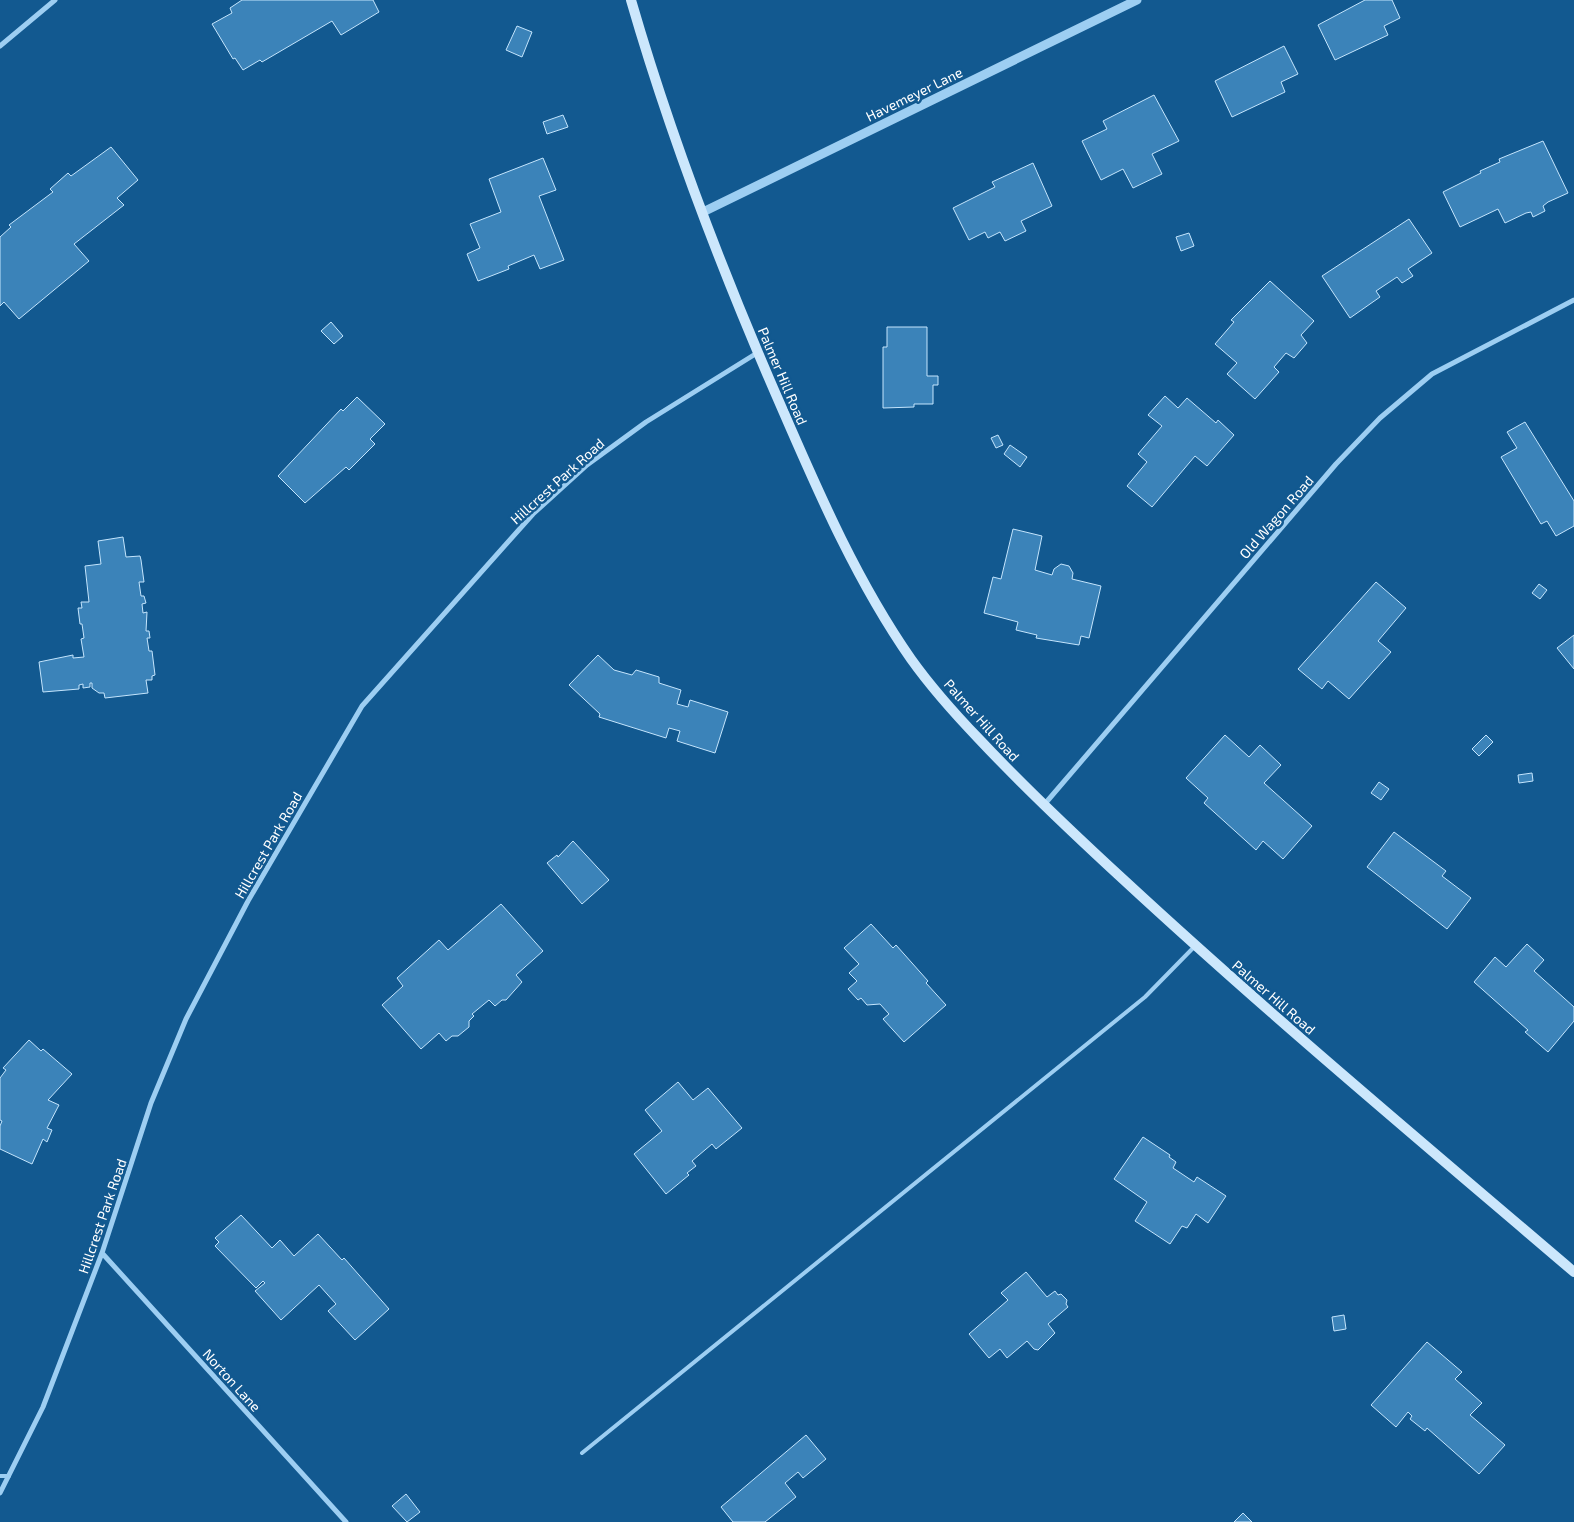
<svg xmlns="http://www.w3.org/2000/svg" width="1574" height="1522" viewBox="0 0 1574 1522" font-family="'Exo 2',sans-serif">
	<rect width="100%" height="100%" fill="#125990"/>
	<path fill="#3b83b9" stroke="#c4e5fd" d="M242 0H373L379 12 341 35 332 21 262 62 260 60 243 70 235 58 233 59 212 24 232 13 230 8Z
		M1365 0H1392L1400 18 1384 26 1388 35 1335 60 1318 25Z
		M517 26 532 32 522 57 506 50Z
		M1284 46 1298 74 1281 82 1285 92 1232 117 1215 81Z
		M1154 95 1179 141 1152 154 1162 174 1133 188 1123 169 1101 180 1082 141 1107 129 1103 121Z
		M563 115 568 127 547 134 543 122Z
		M1543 141 1568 193 1548 202 1543 206 1545 211 1533 217 1531 212 1526 213 1505 223 1498 209 1460 227 1443 192 1481 173 1480 171 1500 162 1499 159Z
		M111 147 138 180 117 198 124 205 74 244 89 261 19 319 4 302 0 306V237L11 227 9 225 53 192 50 189 68 173 71 176Z
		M543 158 556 190 539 196 564 260 540 269 534 255 508 266 509 269 478 281 467 254 480 248 470 224 501 212 489 179Z
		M1033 163 1052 206 1021 221 1026 231 1005 241 1000 232 988 238 985 232 969 240 953 208 995 187 992 182Z
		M1409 219 1432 253 1408 269 1413 276 1402 283 1397 277 1376 291 1380 297 1350 318 1322 276Z
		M1189 233 1194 246 1181 251 1176 237Z
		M1270 281 1314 321 1301 335 1307 343 1294 358 1286 353 1274 367 1279 372 1255 399 1227 374 1237 363 1215 344 1234 322 1231 320Z
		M331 322 343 336 334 344 321 331Z
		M887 327H927V376H938V385H933V404H914V407L883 408V347H887Z
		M1165 396 1178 408 1187 398 1216 423 1218 420 1234 435 1207 466 1195 456 1152 507 1127 486 1147 462 1138 454 1162 426 1148 415Z
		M357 397 385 424 370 439 375 444 349 470 346 467 305 503 278 476 341 409 343 411Z
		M1525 422 1574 501V526L1556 536 1547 521 1541 524 1501 457 1517 448 1507 432Z
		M998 435 1003 445 996 448 991 438Z
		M1010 445 1027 457 1020 467 1004 454Z
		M1013 529 1042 536 1035 570 1052 575 1054 569 1061 564 1069 566 1073 573 1072 579 1101 586 1089 638 1081 636 1079 645 1036 638 1037 635 1016 630 1018 622 984 613 993 577 1001 579Z
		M123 537 126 557 140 556 141 560 144 582H139L141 596H144L146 603 142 604 143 613 147 612 146 631H149L150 638H147L149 651H152L155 675 152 676V680H146L148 693 105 698 104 693H99L92 688V683H90V687L83 688V684L79 685V689L43 692 39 662 73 655V658L84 657 81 639 84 638 82 624H80L78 608H82L81 602H89L85 566 101 564 98 541Z
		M1376 582 1406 608 1378 641 1391 652 1349 699 1328 681 1322 689 1298 669Z
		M1539 584 1547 590 1540 599 1532 593Z
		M1574 635V669L1557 648Z
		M598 655 614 670 632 675 636 670 659 677V683L681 690 677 704 688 707 690 700 728 712 715 753 677 741 680 731 669 728 666 738 599 717 600 714 569 685Z
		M1225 735 1249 757 1260 745 1281 765 1264 783 1312 826 1283 859 1263 841 1256 850 1204 803 1208 798 1186 778Z
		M1486 735 1493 742 1479 756 1472 749Z
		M1532 773 1533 781 1519 783 1518 775Z
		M1379 782 1389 789 1381 800 1371 793Z
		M1394 832 1446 871 1442 876 1471 898 1447 929 1367 867Z
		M573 841 609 880 582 904 547 863 557 855 558 857Z
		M501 904 543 951 516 975 522 982 506 1000H502L495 1006 489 1000 472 1014 474 1016 469 1021V1027L458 1036H452L446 1041 439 1033 421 1049 382 1005 403 986 397 978 439 940 448 950Z
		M871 924 893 948 896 945 928 981 926 983 946 1005 904 1042 883 1019 889 1014 880 1004 867 1005 861 998 858 1000 848 989 857 981 849 973 859 964 844 948Z
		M1527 944 1544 960 1534 971 1574 1007V1021L1548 1052 1525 1032 1528 1030 1474 982 1495 957 1506 967Z
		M29 1040 41 1051 43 1049 72 1074 48 1100 59 1105 47 1128 52 1130 47 1142 43 1139 32 1164 0 1149V1126L2 1121 0 1120V1078L6 1070 3 1068Z
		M678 1082 693 1100 708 1088 742 1128 716 1149 712 1144 692 1161 696 1166 687 1173 689 1175 666 1194 634 1154 662 1131 645 1110Z
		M1143 1137 1170 1155 1169 1157 1176 1162 1173 1168 1194 1182 1197 1177 1226 1196 1208 1223 1196 1214 1187 1228 1182 1226 1170 1244 1135 1221 1147 1202 1114 1179Z
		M241 1215 272 1248 280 1240 294 1256 318 1234 342 1260 344 1258 389 1309 355 1340 328 1311 336 1304 319 1285 281 1320 255 1291 265 1283 263 1281 256 1288 215 1246 219 1242 215 1238Z
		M1026 1272 1047 1297 1055 1291 1058 1295 1061 1294 1067 1300 1066 1304 1068 1307 1048 1324 1055 1333 1038 1350 1034 1349 1027 1341 1007 1358 1000 1349 989 1358 969 1334 1008 1300 1001 1293Z
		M1344 1315 1346 1329 1334 1331 1332 1317Z
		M1427 1342 1462 1372 1455 1379 1482 1403 1470 1415 1505 1445 1479 1474 1427 1428 1425 1431 1410 1419 1412 1416 1408 1412 1396 1427 1371 1405Z
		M806 1435 826 1459 803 1478 798 1472 785 1483 796 1497 765 1522H733L721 1507Z
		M406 1494 420 1512 407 1522 392 1506Z
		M1243 1513 1252 1522H1234Z"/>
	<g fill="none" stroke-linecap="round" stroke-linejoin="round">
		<path stroke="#9dcef2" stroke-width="4" d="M582 1453 1145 997 1195 946
			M0 1476H9"/>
		<path stroke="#9dcef2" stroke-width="5" d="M0 46 55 0
			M1043 806 1336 464 1380 418 1432 374 1574 300
			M102 1253 346 1522
			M0 1493 43 1407 102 1253 151 1103 186 1019 248 901 362 706 533 514 587 465 646 422 757 353"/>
		<path stroke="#9dcef2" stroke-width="9" d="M703 212 1137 0"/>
		<path stroke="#cce7fc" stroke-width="10" d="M631 0C671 138 726 281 784 413 820 496 858 583 911 659 931 687 955 714 979 739 1026 789 1075 835 1125 881 1271 1016 1423 1143 1574 1272"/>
	</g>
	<g text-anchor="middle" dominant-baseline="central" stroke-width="5" stroke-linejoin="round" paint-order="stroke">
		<g font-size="14" fill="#fff" stroke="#125990">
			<text transform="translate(914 94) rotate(-26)">Havemeyer Lane</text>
			<text transform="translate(783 376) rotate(67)">Palmer Hill Road</text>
			<text transform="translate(557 481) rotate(-42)">Hillcrest Park Road</text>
			<text transform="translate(1276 517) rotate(-49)">Old Wagon Road</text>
			<text transform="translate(982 720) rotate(48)">Palmer Hill Road</text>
			<text transform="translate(268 845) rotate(-60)">Hillcrest Park Road</text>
			<text transform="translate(1274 997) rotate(41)">Palmer Hill Road</text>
			<text transform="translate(102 1216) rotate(-71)">Hillcrest Park Road</text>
			<text transform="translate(232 1380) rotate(48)">Norton Lane</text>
		</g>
	</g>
</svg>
